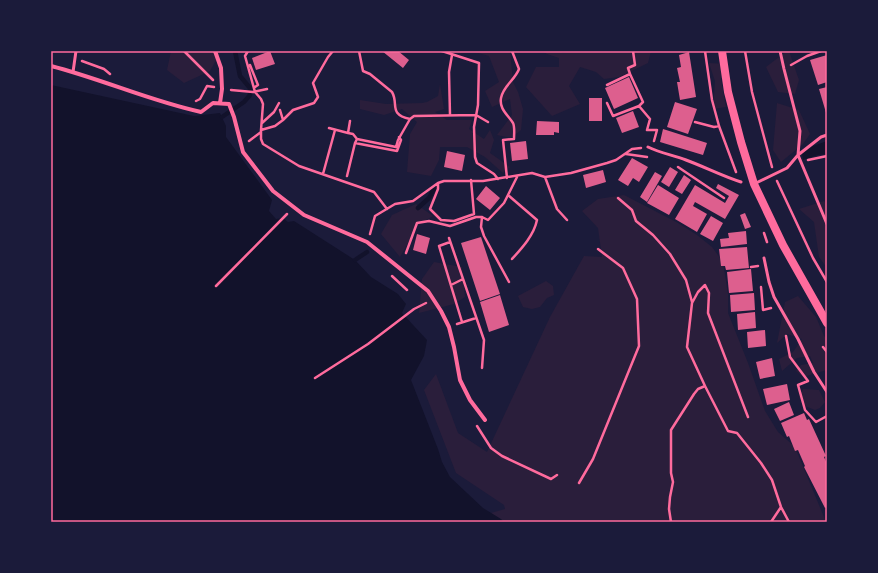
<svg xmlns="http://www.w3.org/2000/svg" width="878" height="573" viewBox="0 0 878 573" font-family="'PT Sans Narrow',sans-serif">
	<rect width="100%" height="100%" fill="#1b1b3a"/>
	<path fill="#2a1e3b" d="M171 51H221L210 71 184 83 167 70Z
		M471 51H510L513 82 518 92 523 109 521 130 511 138 497 135 512 115 510 99 492 107 485 91 499 82 489 56Z
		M542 51H561L562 53 573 51H651L648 63 619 77 604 79 596 72 580 67 569 86 580 104 552 116 526 87 536 67H559V58L547 54Z
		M787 51H789L799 80 795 94 778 92 766 67Z
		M709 63 727 64 728 73 721 79 726 107 713 109 715 81Z
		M440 84 444 109 435 112 447 120H472L469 129 484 139 490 130 494 140 490 153 510 167 503 173 485 157 467 147H440L439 160 431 176 407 172 410 134 417 122 402 109 384 115 360 109V100L386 104 422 103 427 102 438 96Z
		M777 103 799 110 810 134 803 144 781 162 773 150Z
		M624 195 678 223 697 235 712 247 723 262 728 294V313L748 363 765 411 778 432 795 447 826 522H504L491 513 505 509 504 505 456 473 424 390 436 374 458 433 487 452 550 317 584 256 602 257 598 228 582 211 598 199Z
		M824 201 827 204V268L819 257 814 222 799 209Z
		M416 204 433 216 419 224 400 257 381 234 392 215Z
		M434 262 462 267 465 297 454 304 419 313 422 279Z
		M546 281 553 286 554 295 547 298 540 307 532 309 523 307 518 296Z
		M798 296 816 317 824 336 827 339V370L803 377 796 371 801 365 813 363 810 356 797 358 782 371 779 359 793 352 802 339 787 334 777 343 785 302Z
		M803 389 819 390 825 402 820 408 815 410 805 406 799 397Z"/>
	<path fill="#12122b" d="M51 85 194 116 220 113 226 126V137L272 200 269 211 276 219 283 218 288 222 294 221 355 260 371 277 398 294 406 304 402 313 427 340 424 356 411 380 438 449 442 462 450 477 483 508 501 519 504 522H51Z
		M827 141V154L818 155 803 160 802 153 813 146Z"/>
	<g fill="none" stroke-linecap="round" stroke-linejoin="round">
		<path stroke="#12122b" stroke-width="4.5" d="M222 117 244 102 250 95V88L240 76 235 51
			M418 208 429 198 435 187
			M355 260 367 252"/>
	</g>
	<path fill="#dd5f8e" d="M270 51 275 64 256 70 252 58Z
		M382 51H398L409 60 403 68Z
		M689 52 696 97 680 100 677 82H680L677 68 681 67 679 55Z
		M827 55V82L818 85 810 60Z
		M629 77 638 98 614 109 605 88Z
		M827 87V116L819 89Z
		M589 98H602V121H589Z
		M675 102 697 109 688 134 667 127Z
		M633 111 639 127 622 133 616 118Z
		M537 121 559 122V133L554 132V135H536Z
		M663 129 707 143 703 155 660 142Z
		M526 141 528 159 512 161 510 143Z
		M447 151 465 155 462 171 444 167Z
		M632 158 648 167 639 182 633 178 628 186 618 180Z
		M670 167 678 172 669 187 661 182Z
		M603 170 606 182 586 188 583 175Z
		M655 172 662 176 647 202 640 197Z
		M684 175 691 180 682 194 675 190Z
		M718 184 739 195 725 219 695 202 693 206 707 214 697 232 675 219 695 185 725 203 729 196 716 188Z
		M658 185 679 198 669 215 647 203Z
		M486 186 500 198 490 210 476 199Z
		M745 213 751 227 745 229 740 215Z
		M711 216 723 223 713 241 700 234Z
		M746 231 747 244 721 247 720 239 729 238 728 233Z
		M417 234 430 238 426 254 413 250Z
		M481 237 500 294 480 301 461 243Z
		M747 247 749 268 726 270 725 266H721L719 249Z
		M751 269 753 291 729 293 727 272Z
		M754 293 755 310 731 312 730 295Z
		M500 295 509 325 489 332 480 302Z
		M755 312 756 328 738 330 737 314Z
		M765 330 766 346 748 348 747 332Z
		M772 358 775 376 760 379 756 362Z
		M787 384 790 400 767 405 763 389Z
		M789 402 794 415 780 421 774 409Z
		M804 413 807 420 809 419 826 456 824 457 827 464V507L825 508 804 467 805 466 798 450 795 451 789 436 787 437 781 423Z"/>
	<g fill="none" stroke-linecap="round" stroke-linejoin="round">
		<path stroke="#ff6b9d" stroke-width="2.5" d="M184 51 213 80
			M248 51 245 56 255 92 261 99 263 104 261 130V139L263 144 299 166 374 192 387 209
			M359 51 363 71 370 74 392 92C399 104 388 114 410 119L414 116 476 115 488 122
			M442 51 479 63 478 105 474 127 475 157 477 163 494 174 498 179
			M705 51 712 100 719 126 736 172
			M745 51 752 92 772 167
			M82 61 104 69 110 74
			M250 65 258 85 255 87
			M791 65 807 56 821 51
			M630 74 628 68 635 65 633 51
			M607 85 630 74 643 102 639 106 650 119 647 130H657L654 141
			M231 90 253 92 267 89
			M196 101 200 99 207 86 214 87
			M607 103 613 116 639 106
			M280 110 283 120
			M450 115 449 72 452 55
			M350 121 348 133 353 134 357 139 355 143
			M695 122 714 127 719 126
			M262 123 274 112 279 103
			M329 128 348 133
			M261 130 275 126 283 120 293 110 314 103 318 97 313 83 328 57 333 51
			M357 139 396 147 398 140 410 119
			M249 141 261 132
			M626 154 647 157
			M808 160 827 156
			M678 167 724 198
			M323 174 335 130
			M347 176 355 143 397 151 401 140 399 137
			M545 177 557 209 567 220
			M507 178 503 140 514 139C514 134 515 127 513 123 508 115 499 109 501 98 503 86 515 80 519 69L512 51
			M777 181 813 258 827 282
			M438 183V189L430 209 441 220 454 221 474 214 471 180
			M508 195 537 220C534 235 522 248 512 259
			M618 198 632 210 636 221 653 235 670 254 686 280 692 302
			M482 217 481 227 484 236 509 282
			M764 233 767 242
			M370 234 375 216 395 204 413 201 438 183 444 181H483L532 173 545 177 571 173 607 163 616 160 632 149 641 148
			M449 238 484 340 482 368
			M450 242 439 246 462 322
			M406 253 417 223 429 221 450 226 476 217H482L488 220 504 203 517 177
			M751 267 758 266
			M392 276 407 290
			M451 285 463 279
			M216 286 287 214
			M761 287 763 310 771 308
			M457 324 476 318
			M786 336 790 357 808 381 798 385 805 410 816 422 827 416
			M823 347 827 352
			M315 378 368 344 414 309 426 303
			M748 417 708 313 709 293 705 285 698 292 692 303 687 347 705 386 728 431 737 433 761 463 772 480 781 507 789 522
			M477 426 491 448 502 456 551 479 557 475
			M579 483 593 459 639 346 637 299 623 268 598 249
			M671 522 669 509 670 497 673 482 671 473V430L694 394 698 389 705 386
			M771 522 781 507"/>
		<path stroke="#ff6b9d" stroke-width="3" d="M780 51 784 69 800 131 798 155 827 224
			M73 72 76 51
			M648 147C660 153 673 155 686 160 705 167 722 176 741 182
			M754 184 787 168 798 155 821 137 827 135
			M764 258 769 282 774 297 798 339 814 372 827 392"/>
		<path stroke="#ff6b9d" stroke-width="4" d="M215 51 221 68 222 89 220 103
			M51 66C102 79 150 101 201 112L213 103 229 104 234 117 243 152 273 191 304 215 367 242 428 291 441 311 449 327 454 347 460 380 470 400 485 420"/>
		<path stroke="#ff6b9d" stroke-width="8" d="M722 51 728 92 741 142 754 184 783 245 827 323"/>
	</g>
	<rect width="878" height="573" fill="none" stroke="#1b1b3a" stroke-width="104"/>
	<rect x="52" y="52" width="774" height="469" fill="none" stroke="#ff6b9d" stroke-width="1.5"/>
</svg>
